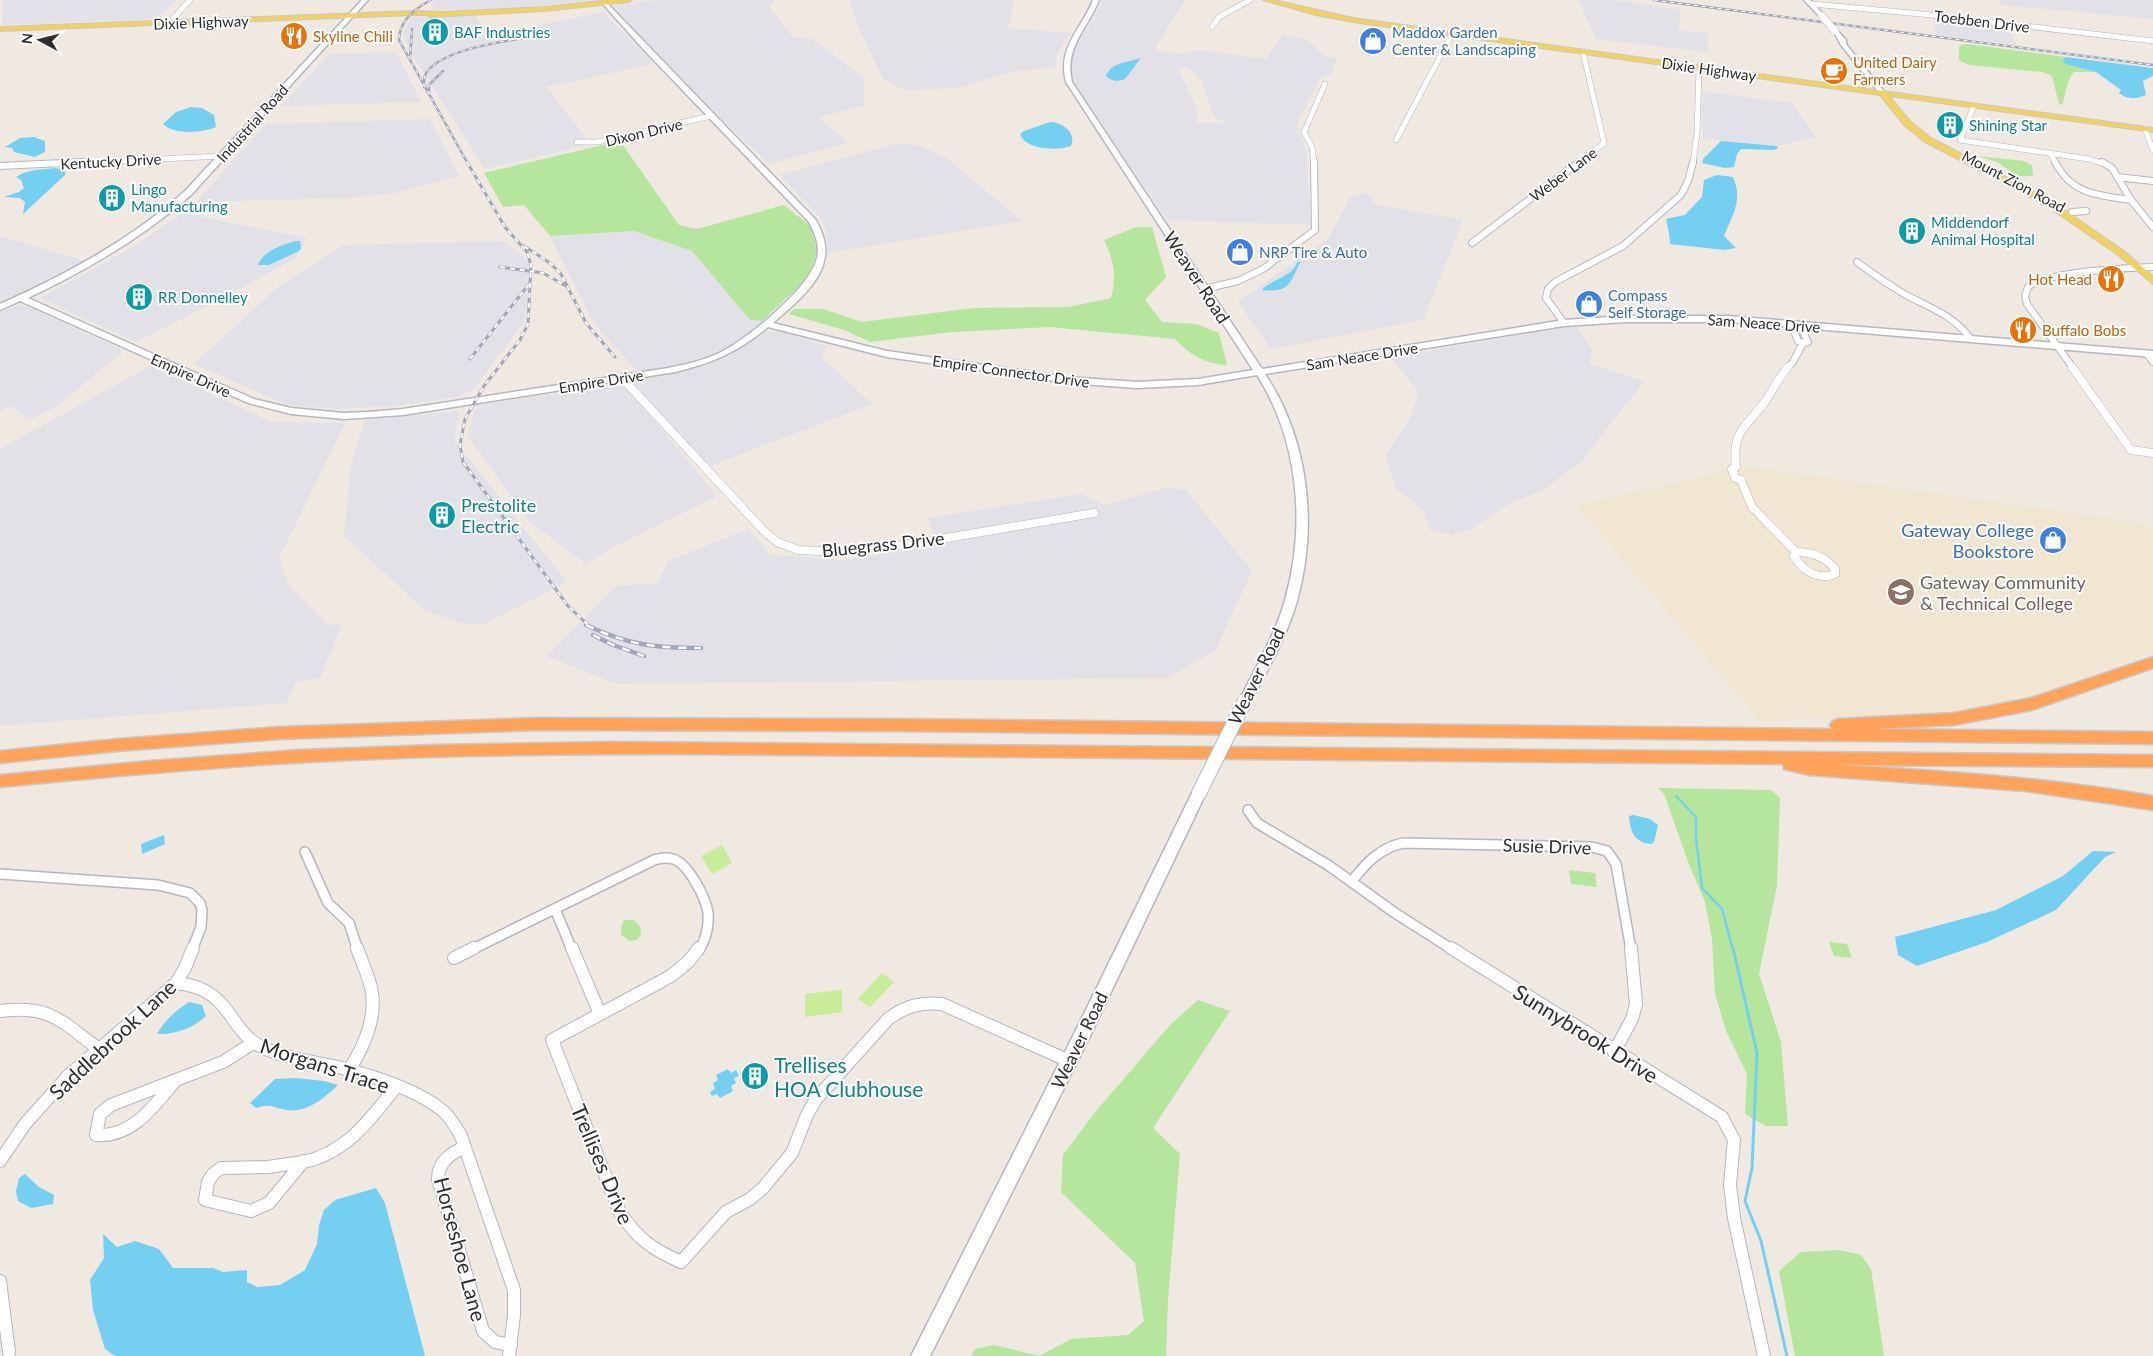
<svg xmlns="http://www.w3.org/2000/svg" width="2153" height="1356" viewBox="0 0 2153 1356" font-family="Lato,sans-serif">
	<rect width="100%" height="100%" fill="#efe9e1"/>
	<path fill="#e3e1e8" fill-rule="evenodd" d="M3 0H177L155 19 2 25Z
		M436 0H592L519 8 434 10 431 4Z
		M659 0H776L769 6 793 37 812 39 864 78V106L818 117 848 143 769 164 665 66 612 6Z
		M849 0H1014L1008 28 1071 33 1057 54 1055 68 1014 71 958 88 905 90 884 80 858 27Z
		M1101 0H1185L1154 50 1182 54 1198 50 1266 59 1283 34 1306 39 1325 56 1337 59 1331 74 1320 79 1297 124 1306 151 1311 225 1167 220 1079 91 1073 78 1070 66V57L1100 7ZM1188 67 1202 81 1214 117 1227 123H1197V109L1179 70 1180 68Z
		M1579 0H1613L1678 9 1681 11 1678 30 1708 33 1707 52 1596 39Z
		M2000 0H2153V19L2001 5Z
		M603 12 654 64 546 87 591 144 485 169 410 51 403 35 405 28 413 17 475 14 486 36Z
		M1932 16 2008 25 2016 45 1937 35Z
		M396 52 421 102 281 106 329 54Z
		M1706 92 1792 103 1816 137 1777 146 1703 139 1701 93Z
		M430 119 459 176 395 193 349 198 196 202 266 124Z
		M899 143 921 146 945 157 1022 221 827 253 826 230 821 218 779 175Z
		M1363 193 1374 199 1371 204 1463 220 1423 320 1271 349 1238 302 1329 238 1350 197Z
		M183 213 307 238 296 258 219 300 136 342 40 298 136 245Z
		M634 231 692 251 750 320 762 321 739 341 710 355 676 366 638 372 593 322 550 236Z
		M0 236 88 262 49 282 0 303Z
		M504 241 530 262 529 291 524 322 474 389 457 397 402 405 341 409 287 405 194 364 277 288 344 245Z
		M19 306 29 307 124 351 57 406 29 420 11 406 0 411V312Z
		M1577 327 1592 350 1590 364 1644 381 1582 461 1544 489 1505 506 1471 529 1452 535 1430 530 1424 512 1406 495 1396 489 1385 455 1409 421 1418 396 1417 389 1390 357 1561 328Z
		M779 331 827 346 821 357 872 404 710 466 629 380 674 373 712 363 730 355 766 332Z
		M150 366 272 422 345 423 279 558 288 585 328 625 342 624 320 678 296 682 286 703 0 726V449Z
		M624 384 717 496 608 550 586 564 530 522 467 435 477 405Z
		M459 411 454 440 567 582 482 625 463 623 426 611 344 536 351 465 365 420Z
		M1168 487 1186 490 1252 571 1215 651 1166 678 616 684 546 656 617 586 658 583 668 561 748 529 771 555 843 560 937 546 928 518 1082 494 1105 505Z"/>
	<path fill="#f0e6d1" d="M1744 466 2146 523 2153 530V654L2025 698 1951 713 1760 721 1577 506Z"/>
	<path fill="#b6e59e" d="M1966 44 2066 57 2062 61 2065 64 2096 72H2074C2066 81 2066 94 2062 105L2059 104 2052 76 2043 72 1969 65 1959 60V46Z
		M620 141 679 225 697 229 784 205 812 227 817 253 807 279 762 321 750 320 692 251 634 231 550 236 524 205 503 207 484 173Z
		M1978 156 2024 161 2032 165 2033 176H2018L1997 162Z
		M1136 227H1152L1166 277 1145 300 1162 322 1196 324 1219 333 1227 365C1205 364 1190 355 1175 339L1050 327 952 332 870 342 844 330 789 314 794 309H823L862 322 974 308 1069 307 1111 298C1117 275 1114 262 1104 240Z
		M1658 788 1771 790 1780 798 1777 885 1759 974 1781 1042 1788 1126H1766L1745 1114 1747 1074 1726 1031 1715 994 1712 939 1705 902 1690 867 1664 794Z
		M1569 870 1595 873 1597 887 1571 884Z
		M624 920H633L640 926 641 935 637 940 630 941 621 935V927Z
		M1829 942 1847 944 1852 958 1834 956Z
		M1198 1000 1230 1011 1153 1128 1180 1154 1168 1299 1166 1356H971L975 1349 994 1345 1039 1356 1071 1339 1128 1335 1144 1321 1135 1263 1061 1192 1063 1155 1096 1111 1171 1024Z
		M1839 1250 1861 1255 1871 1269 1884 1356H1795L1779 1271 1801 1252Z"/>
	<path fill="#c9ec9a" d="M722 845 732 863 712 874 701 856Z
		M882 973 894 982 870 1007 858 999Z
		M842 990V1012L805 1017V994Z"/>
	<path fill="#75cff0" d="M2066 57 2153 68V76L2143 81 2146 95C2137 99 2127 100 2119 93L2121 90 2096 72 2065 64 2062 61Z
		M1141 58 1125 79C1118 82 1111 81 1106 76 1112 61 1128 63 1141 58Z
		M191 107 202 108 214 115 216 127C203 133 173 135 163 124L176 112Z
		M1050 122C1062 122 1077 133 1071 146 1058 151 1025 150 1020 134L1024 131Z
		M34 137 45 141V152L35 157 14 152 12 148 5 147 20 138Z
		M1721 141 1777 146 1778 148 1774 150 1741 149 1737 154 1734 167 1725 168 1702 163 1703 159Z
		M56 168 64 171 66 174 23 214 25 202 20 198 4 197 19 192 24 188 21 180 16 177 23 173 35 170Z
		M1717 175 1733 177C1743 200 1733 214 1724 236L1736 248 1725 250 1670 244 1669 233 1666 219 1685 215 1702 197 1704 180Z
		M295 241H300L301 249 297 252 269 265H258C264 250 281 246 295 241Z
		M1301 261C1289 284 1290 293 1262 290 1271 279 1291 278 1297 263Z
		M1633 815 1650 819 1658 825 1654 842 1652 844C1635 843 1630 832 1629 816Z
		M164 835 165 844 142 854 141 844Z
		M2093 851 2116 852 2105 857 2056 910 1987 942 1917 966 1898 955 1895 937 1996 910 2063 876Z
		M189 1002 202 1005 206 1016C193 1028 175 1035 157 1034 165 1020 175 1011 189 1002Z
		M728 1069 731 1073 736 1070 739 1076 734 1078 736 1083 731 1086 733 1091 720 1098 717 1094 712 1096 710 1092 715 1089 713 1083 718 1080 716 1075Z
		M296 1078 324 1081 338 1085C324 1098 307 1113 287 1110 272 1108 272 1103 256 1108L250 1103 275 1079Z
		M25 1174 39 1187 54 1195 53 1204 31 1208 18 1201 16 1191 19 1178Z
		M376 1188 385 1203 425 1356H115L105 1349 93 1310 90 1280 104 1258 103 1234 117 1247 135 1241 159 1249 173 1268H213L223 1272 247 1270V1282L257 1287 280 1285 305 1270 317 1244 319 1225 324 1210 335 1200Z"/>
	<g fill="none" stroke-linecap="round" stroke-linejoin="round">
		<path stroke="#75cff0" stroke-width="2.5" d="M1676 796 1696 817V838L1702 888 1722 909 1733 950"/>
		<path stroke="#75cff0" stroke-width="3" d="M1733 948 1757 1053 1752 1168 1745 1201 1761 1241 1787 1356"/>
		<g stroke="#b4b7c1" stroke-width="6">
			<path id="street-far4" d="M1812 4 1922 14 2153 41
				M169 23 190 0
				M1212 27 1219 17 1250 0
				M1974 106 1960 140 2089 159 2104 164
				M2145 129 2153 150
				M1396 140 1452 34
				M577 142H598L711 116
				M2051 154 2056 164
				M55 164 222 156
				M1314 164 1312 147 1304 132 1325 84
				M1577 164 1604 143 1583 52
				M1693 164 1697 133 1699 68"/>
		</g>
		<g stroke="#b4b7c1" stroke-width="8">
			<path id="street-far3" d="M2055 162C2072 195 2098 195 2131 200
				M2102 162 2112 168 2131 200 2153 227
				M0 166 83 162
				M2117 177 2153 181
				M2072 212 2086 211
				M1472 243 1579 162
				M1857 262C1873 274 1889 285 1906 295 1930 308 1953 315 1970 338
				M1204 289 1238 281 1263 269 1315 230 1314 162
				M1564 323 1546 298 1548 289 1555 282 1623 246 1681 195 1688 181 1693 162
				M1796 324 1797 328 1793 329 1798 341 1803 343
				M2147 354 2153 362
				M1787 368 1793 362 1803 343 1808 342 1802 330 1797 328
				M2073 368 2027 304 2025 296 2028 287C2047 271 2127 268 2153 267"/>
		</g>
		<g stroke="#b4b7c1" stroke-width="9">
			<path id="street-far2" d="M1788 367C1778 378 1773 391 1764 403 1745 428 1732 431 1736 467L1732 469 1735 478 1741 480 1752 507 1796 552
				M2072 367 2131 450 2153 453
				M622 378 763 530 777 542 798 550 841 552 905 545 1094 513
				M1796 552C1812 552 1825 556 1835 569V574C1818 581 1803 571 1794 556Z"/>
		</g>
		<g stroke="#b4b7c1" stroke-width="12">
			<path id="street-far1" d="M1248 810 1257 823 1328 865 1395 913 1453 950
				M305 852 328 903 349 923 358 950
				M0 874 158 885 190 893 200 903 202 910 201 927 192 950
				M1352 881C1366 863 1380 848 1403 843L1592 847 1607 851 1616 864 1631 950
				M555 909 572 950
				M471 950 654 860C660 858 667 857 673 859 688 863 706 898 708 913 709 926 706 939 699 950"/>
		</g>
		<g stroke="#b4b7c1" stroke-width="14">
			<path id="street" d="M572 948 600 1014
				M699 948 688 962 671 976 552 1040 620 1213C638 1239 652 1249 681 1262L726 1212 750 1199 763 1188 792 1153 807 1115 816 1099 888 1019C905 1006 921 1002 942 1004L1069 1061
				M1451 948 1722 1117 1734 1140 1730 1185 1734 1218 1764 1356
				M454 958 474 948
				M176 983C236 989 225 1033 268 1050 290 1059 315 1062 338 1067 370 1075 418 1090 443 1111 451 1118 456 1127 461 1136L514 1290V1315L509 1356
				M0 1011C52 1005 60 1021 99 1049
				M1614 1052 1632 1019 1636 1004 1631 948
				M349 1070C363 1048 376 1019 372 993 370 978 362 963 357 948
				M175 1081C154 1106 132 1138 96 1135L100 1114 111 1105 223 1062 253 1043
				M464 1147C450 1154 438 1162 438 1179L483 1331 495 1342 511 1345
				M0 1161 25 1124 68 1076 176 983 185 968 193 948
				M303 1162 269 1203 251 1211 205 1200 208 1182 213 1174 221 1168 268 1167Z
				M303 1162 304 1161
				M303 1162C346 1153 369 1121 395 1088
				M0 1281 9 1352"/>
		</g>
		<g stroke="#b4b7c1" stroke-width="3">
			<path id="secondary" d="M362 0H368L191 195C142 238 87 270 28 298L254 399 291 408 344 413 368 412 403 409 668 368C687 364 706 360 723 351 749 337 810 288 817 258 820 245 815 234 809 222L644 50 603 4 605 1 815 219C844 265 806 294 773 323L887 351 1068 377 1137 382 1198 379 1253 370 1066 82C1057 47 1081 30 1093 0H1099C1087 30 1064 47 1072 82L1262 369 1564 320 1626 316H1729L2153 351V357L1729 322H1626L1564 326 1265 374C1309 440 1318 526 1297 601 1287 636 1268 669 1251 701L1249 704H1241L1239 701C1255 668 1275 636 1285 600 1306 526 1299 441 1257 375L1198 385 1137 388 1068 383 887 357 768 327C740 351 711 364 675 372L403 415 344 419 291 414 248 403 20 301 0 310V304C67 274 130 240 185 191Z
				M1804 0H1810L1824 15V17H1820Z
				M1833 30H1837L1846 40V44L1885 93V95H1881L1841 45Z
				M1199 788 1204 789 1206 793 1090 1036 930 1356H911L1078 1026 1192 793 1194 789Z"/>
		</g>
		<g stroke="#c9c9c9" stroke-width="2">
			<path id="primary" d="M610 0H632L629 2 544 11 430 17 427 15H413L0 31V27L413 11 442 12 544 7Z
				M1263 0H1274L1353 18 2153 128V132L1889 96 1911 122 1931 138 2050 200 2124 251 2153 276V284L2118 255 2044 204 1925 142 1905 126 1880 95 1353 22 1316 15Z"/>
		</g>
		<g stroke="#c9c9c9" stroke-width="3">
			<path id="highway" d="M2153 657V668L2032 710 1954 725 1875 729 2153 732V744L892 731 540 730 280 739 117 751 0 763V751L117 739 280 727 540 718 892 719 1832 729 1830 725 1833 721 1838 719 1954 713 2031 698Z
				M612 742 2153 755V767L1841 765C1946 771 2050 778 2153 796V810L2025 791 1809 775 1784 769 1783 764 683 754C572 754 461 755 350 760 233 765 117 776 0 787V775L150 761 300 750 435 745Z"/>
		</g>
		<use href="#street-far4" stroke="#fff" stroke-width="5"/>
		<use href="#street-far3" stroke="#fff" stroke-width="6"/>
		<use href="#street-far2" stroke="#fff" stroke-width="8"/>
		<use href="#street-far1" stroke="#fff" stroke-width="9"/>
		<use href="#street" stroke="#fff" stroke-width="12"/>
		<use href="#secondary" fill="#fff" fill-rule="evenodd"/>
		<use href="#primary" fill="#f2d163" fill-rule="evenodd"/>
		<use href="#highway" fill="#ffa35c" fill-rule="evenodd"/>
		<g stroke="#a3a6b8" stroke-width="2.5">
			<path id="rail-far2" d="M431 0C416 8 399 21 399 40L468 164
				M1654 0 2153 65
				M410 59 412 29
				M424 87C424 84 424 78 425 75 437 51 499 42 523 38
				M429 95V85L443 71"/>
		</g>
		<g stroke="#a3a6b8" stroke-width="3">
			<path id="rail-far1" d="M467 162 505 227 527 252 531 265 528 324 520 340 484 386 465 419 460 445 463 462 568 606 589 626
				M524 246 550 263 561 274 586 323 615 357
				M500 267 543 273 566 286
				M470 359 529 284"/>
		</g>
		<g stroke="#a3a6b8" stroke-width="4.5">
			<path id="rail" d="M586 625C628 645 655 648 701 648
				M593 635 613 645 644 656"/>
		</g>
		<use href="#rail-far2" stroke="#fff" stroke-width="1" stroke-dasharray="4" stroke-linecap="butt"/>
		<use href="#rail-far1" stroke="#fff" stroke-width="2" stroke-dasharray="5" stroke-linecap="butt"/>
		<use href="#rail" stroke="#fff" stroke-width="2.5" stroke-dasharray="8" stroke-linecap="butt"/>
		<g stroke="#b4b7c1" stroke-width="8" stroke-linecap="butt">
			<path id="secondary-bridge-far1" d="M1822 16 1835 31"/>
		</g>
		<g stroke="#b4b7c1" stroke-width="16" stroke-linecap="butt">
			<path id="secondary-bridge" d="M1199 793 1245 701"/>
		</g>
		<use href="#secondary-bridge-far1" stroke="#fff" stroke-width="7"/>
		<use href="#secondary-bridge" stroke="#fff" stroke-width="14"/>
	</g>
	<defs>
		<g id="building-disc" transform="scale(1.4375)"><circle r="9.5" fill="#0f9aa8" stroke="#fff"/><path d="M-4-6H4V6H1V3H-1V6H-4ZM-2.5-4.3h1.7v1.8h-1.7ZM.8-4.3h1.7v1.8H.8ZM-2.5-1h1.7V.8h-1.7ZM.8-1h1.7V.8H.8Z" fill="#fff"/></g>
		<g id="restaurant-disc" transform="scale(1.4375)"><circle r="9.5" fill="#e8710a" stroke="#fff"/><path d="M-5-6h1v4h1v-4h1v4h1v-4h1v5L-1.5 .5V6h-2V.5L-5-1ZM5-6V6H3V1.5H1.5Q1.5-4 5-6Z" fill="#fff"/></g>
		<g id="shop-disc" transform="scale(1.4375)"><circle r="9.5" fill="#3f7fe0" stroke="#fff"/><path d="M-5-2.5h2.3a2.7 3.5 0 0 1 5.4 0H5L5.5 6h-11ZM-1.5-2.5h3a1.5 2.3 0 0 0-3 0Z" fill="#fff"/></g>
		<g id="cafe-disc" transform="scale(1.4375)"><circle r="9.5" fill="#e8710a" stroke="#fff"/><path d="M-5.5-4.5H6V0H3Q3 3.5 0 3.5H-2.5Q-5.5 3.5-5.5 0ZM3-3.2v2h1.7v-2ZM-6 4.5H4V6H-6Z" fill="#fff"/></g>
		<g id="university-disc" transform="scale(1.4375)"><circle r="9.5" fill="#8d6e63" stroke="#fff"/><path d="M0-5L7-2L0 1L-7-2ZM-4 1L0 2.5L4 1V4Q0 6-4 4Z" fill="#fff"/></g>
	</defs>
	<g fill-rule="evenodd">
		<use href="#building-disc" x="435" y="32"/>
		<use href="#restaurant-disc" x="294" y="36"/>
		<use href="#shop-disc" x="1373" y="41"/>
		<use href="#cafe-disc" x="1834" y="71"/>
		<use href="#building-disc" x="1950" y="125"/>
		<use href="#building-disc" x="112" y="198"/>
		<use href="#building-disc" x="1912" y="231"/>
		<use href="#shop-disc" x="1240" y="252"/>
		<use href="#restaurant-disc" x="2111" y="279"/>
		<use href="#building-disc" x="139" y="297"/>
		<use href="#shop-disc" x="1589" y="304"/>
		<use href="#restaurant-disc" x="2023" y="330"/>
		<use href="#building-disc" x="442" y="515"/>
		<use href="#shop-disc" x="2053" y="540"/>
		<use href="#university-disc" x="1901" y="592"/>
		<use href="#building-disc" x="755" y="1076"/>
	</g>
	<g text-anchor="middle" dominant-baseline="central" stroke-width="4" stroke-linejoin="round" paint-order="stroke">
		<g font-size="15" fill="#2e2e2e" stroke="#fff">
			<text transform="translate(1982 21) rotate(7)">Toebben Drive</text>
			<text transform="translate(201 22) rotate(-2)">Dixie Highway</text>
			<text transform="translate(1709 69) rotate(8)">Dixie Highway</text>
			<text transform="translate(252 123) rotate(-48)">Industrial Road</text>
			<text transform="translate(644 132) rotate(-13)">Dixon Drive</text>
			<text transform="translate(111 161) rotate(-3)">Kentucky Drive</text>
			<text transform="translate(1563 174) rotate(-37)">Weber Lane</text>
			<text transform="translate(2014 181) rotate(28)">Mount Zion Road</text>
			<text transform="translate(1764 323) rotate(4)">Sam Neace Drive</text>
			<text transform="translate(1362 356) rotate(-9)">Sam Neace Drive</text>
			<text transform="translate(1011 371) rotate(8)">Empire Connector Drive</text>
			<text transform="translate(191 375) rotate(24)">Empire Drive</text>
			<text transform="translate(601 381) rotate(-9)">Empire Drive</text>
		</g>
		<g font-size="15" fill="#0d838f" stroke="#fff" text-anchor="start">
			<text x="454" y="32">BAF Industries</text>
			<text x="1969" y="125">Shining Star</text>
			<text x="131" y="189">Lingo<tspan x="131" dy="17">Manufacturing</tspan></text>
			<text x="1931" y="222">Middendorf<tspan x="1931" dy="17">Animal Hospital</tspan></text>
			<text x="158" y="297">RR Donnelley</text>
		</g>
		<g font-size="15" fill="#366cbe" stroke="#fff" text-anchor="start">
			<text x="1392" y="32">Maddox Garden<tspan x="1392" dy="17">Center &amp; Landscaping</tspan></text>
			<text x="1259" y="252">NRP Tire &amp; Auto</text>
			<text x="1608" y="295">Compass<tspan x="1608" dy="17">Self Storage</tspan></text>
		</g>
		<g font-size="15" fill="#c56008" stroke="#fff" text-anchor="start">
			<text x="313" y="36">Skyline Chili</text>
			<text x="1853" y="62">United Dairy<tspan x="1853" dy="17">Farmers</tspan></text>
			<text x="2092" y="279" text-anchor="end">Hot Head</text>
			<text x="2042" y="330">Buffalo Bobs</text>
		</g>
		<g font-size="18" fill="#2e2e2e" stroke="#fff">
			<text transform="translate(1197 277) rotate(57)">Weaver Road</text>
			<text transform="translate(883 544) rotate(-6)">Bluegrass Drive</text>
			<text transform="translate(1256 676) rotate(-64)">Weaver Road</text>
			<text transform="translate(1547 846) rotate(2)">Susie Drive</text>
			<text transform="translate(1079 1040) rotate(-64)">Weaver Road</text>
		</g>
		<g font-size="18" fill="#0d838f" stroke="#fff" text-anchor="start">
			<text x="461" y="505">Prestolite<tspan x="461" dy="21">Electric</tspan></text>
		</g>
		<g font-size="18" fill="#366cbe" stroke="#fff" text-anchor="end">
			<text x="2034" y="530">Gateway College<tspan x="2034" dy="21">Bookstore</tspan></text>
		</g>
		<g font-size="18" fill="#785e54" stroke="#fff" text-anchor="start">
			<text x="1920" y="582">Gateway Community<tspan x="1920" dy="21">&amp; Technical College</tspan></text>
		</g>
		<g font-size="21" fill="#2e2e2e" stroke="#fff">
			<text transform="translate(1586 1033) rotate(32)">Sunnybrook Drive</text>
			<text transform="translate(112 1039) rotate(-43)">Saddlebrook Lane</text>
			<text transform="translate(325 1065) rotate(18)">Morgans Trace</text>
			<text transform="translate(603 1164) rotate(67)">Trellises Drive</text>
			<text transform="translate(461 1249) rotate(75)">Horseshoe Lane</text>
		</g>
		<g font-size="21" fill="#0d838f" stroke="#fff" text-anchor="start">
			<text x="774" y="1064">Trellises<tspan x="774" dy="24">HOA Clubhouse</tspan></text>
		</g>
	</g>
	<g transform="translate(40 40) rotate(277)" stroke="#ffffff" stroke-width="4" paint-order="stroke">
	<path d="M0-4L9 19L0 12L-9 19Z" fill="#2e2e2e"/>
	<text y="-8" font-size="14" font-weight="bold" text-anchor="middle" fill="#2e2e2e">N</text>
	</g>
</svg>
